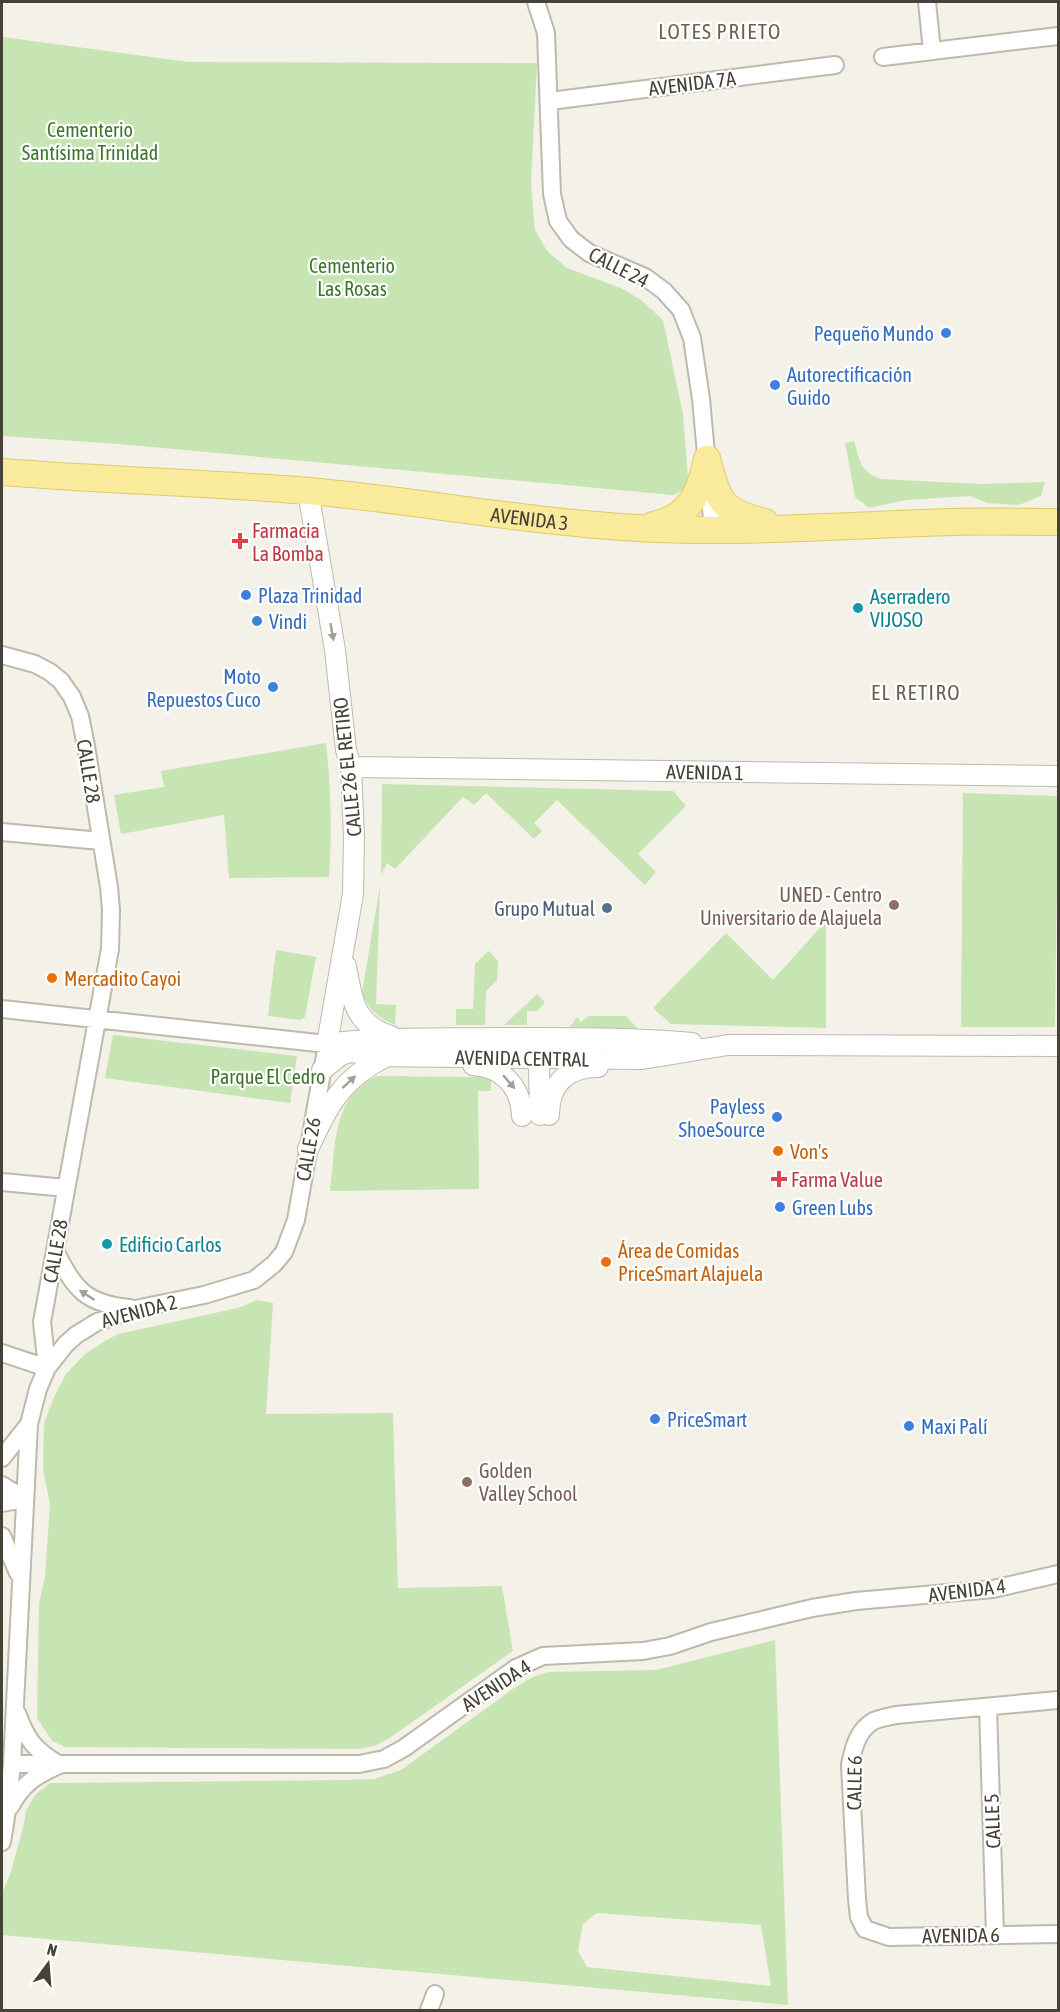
<svg xmlns="http://www.w3.org/2000/svg" width="1060" height="2012" viewBox="0 0 1060 2012" font-family="'Asap Condensed',sans-serif">
	<rect width="100%" height="100%" fill="#f3f1e8"/>
	<path fill="#c7e5b3" fill-rule="evenodd" d="M2 37 189 62 537 63 531 182 535 230 547 251 567 268 621 288 641 300 663 320 683 414 688 479C685 488 682 492 673 495L119 444 2 436Z
		M854 441C860 462 860 471 881 479L981 484 1045 482 1041 496 1019 505 987 503 970 496 906 500 869 508 855 497 845 443Z
		M326 743C331 788 332 832 329 877L229 878 224 815 121 834 114 795 164 787 161 771Z
		M382 784 673 791 686 806 638 854 656 872 645 885 557 800 534 823 542 831 534 839 486 793 474 805 463 797 395 869 387 863 381 875Z
		M963 793 1058 796 1055 1027H961Z
		M380 886 376 1004 396 1005 395 1025C376 1016 370 1012 362 992Z
		M826 921V1028L671 1024 653 1008 726 933 773 980Z
		M276 950 316 957 305 1017 301 1020 268 1016Z
		M489 951 498 961 497 980 486 991 485 1025H456V1009H473L475 964Z
		M537 994 545 1002 537 1011H527V1025H504Z
		M589 1016H626L638 1029 570 1027 577 1017 581 1022Z
		M113 1035 297 1056 290 1103 105 1078Z
		M475 1074 491 1078V1091H478L479 1189 330 1191C336 1147 331 1097 377 1076L474 1077Z
		M257 1300 273 1303 266 1414 393 1413 398 1588 502 1586 513 1651 391 1737 377 1745 360 1749 66 1747 52 1741 37 1718 39 1603 45 1577 50 1504 43 1470 44 1423 55 1395 66 1374 85 1354 105 1341 118 1334 238 1308Z
		M775 1640 788 2005 2 1935V1893L10 1875 24 1824 26 1810 36 1794 50 1783 346 1780 374 1779 401 1770 514 1688 533 1677 548 1672 656 1670ZM597 1913 761 1925 771 1986 587 1967 578 1951 583 1924Z"/>
	<g fill="none" stroke-linecap="round" stroke-linejoin="round">
		<g stroke="#bebaab" stroke-width="20">
			<path id="minor" d="M536 2 546 33 552 194 558 221 571 239 589 253 645 277 664 291 681 310 692 338 701 399 713 530
				M927 2 932 51
				M883 57 1058 36
				M550 101 835 65
				M2 655 35 664 50 672 61 681 72 697 80 716 86 746 109 887 111 910 110 949 42 1322 47 1368 38 1389 29 1424 12 1764 7 1811 2 1842
				M2 832 101 841
				M2 1009 327 1044 296 1220 284 1252 274 1264 254 1280 204 1295 140 1308 97 1322 76 1335 65 1345 47 1368
				M2 1182 66 1188
				M55 1251C75 1289 85 1304 130 1308
				M2 1353 47 1368
				M2 1458 29 1424
				M2 1485 25 1499
				M2 1503 25 1499
				M2 1536 18 1573
				M1058 1700 896 1715C888 1717 878 1718 872 1722 857 1731 853 1750 850 1765L857 1899 859 1917 865 1929 889 1937 1058 1934
				M988 1707 995 1934
				M17 1713C27 1740 34 1750 60 1765
				M12 1764H359L384 1759 404 1748 516 1668 543 1656 643 1651 670 1646 711 1632 812 1608 856 1601 993 1589 1058 1574
				M10 1807C23 1784 33 1777 57 1766
				M429 2010 435 1994"/>
		</g>
		<g stroke="#bebaab" stroke-width="22">
			<path id="tertiary" d="M308 491 335 650 346 750 351 767 354 838 353 894 327 1044
				M351 767 1058 776
				M346 966C352 999 354 1025 391 1036
				M335 1043C390 1037 445 1039 500 1038 564 1038 629 1037 692 1043
				M327 1044 367 1056 642 1059 728 1045 1058 1046
				M524 1052 534 1058 539 1067 540 1115
				M473 1065C503 1067 521 1087 522 1116
				M322 1070 341 1055 356 1050
				M549 1115C549 1084 567 1067 598 1067
				M308 1149C329 1105 340 1080 385 1057"/>
		</g>
		<g stroke="#decb6b" stroke-width="28">
			<g id="primary">
				<path d="M707 459C720 503 719 510 765 522"/>
				<path id="s1" d="M2 472C104 480 207 483 310 491 419 501 528 522 638 528 743 534 847 525 952 522 987 521 1023 522 1058 522"/>
				<path d="M653 525C690 518 700 492 707 459"/>
			</g>
		</g>
		<use href="#minor" stroke="#fff" stroke-width="16"/>
		<use href="#tertiary" stroke="#fff" stroke-width="20"/>
		<use href="#primary" stroke="#f9eb9b" stroke-width="26"/>
	</g>
	<defs><path id="oneway-solid" d="M-6-.8H1V-3.2L6.5 0L1 3.2V.8H-6Z" transform="scale(1.5)"/></defs>
	<g fill="#a2a09b">
		<use href="#oneway-solid" transform="translate(332 632) rotate(80)"/>
		<use href="#oneway-solid" transform="translate(349 1082) rotate(-43)"/>
		<use href="#oneway-solid" transform="translate(509 1082) rotate(49)"/>
		<use href="#oneway-solid" transform="translate(87 1295) rotate(-147)"/>
	</g>
	<g fill="#3f7fe0" stroke="#fff" stroke-width="2">
		<circle cx="946" cy="333" r="6"/>
		<circle cx="775" cy="385" r="6"/>
		<circle cx="246" cy="595" r="6"/>
		<circle cx="257" cy="621" r="6"/>
		<circle cx="273" cy="687" r="6"/>
		<circle cx="777" cy="1117" r="6"/>
		<circle cx="780" cy="1207" r="6"/>
		<circle cx="655" cy="1419" r="6"/>
		<circle cx="909" cy="1426" r="6"/>
	</g>
	<g fill="#e0444e" stroke="#fff" stroke-width="2">
		<path d="M237 532h6v6h6v6h-6v6h-6v-6h-6v-6h6z"/>
		<path d="M776 1170h6v6h6v6h-6v6h-6v-6h-6v-6h6z"/>
	</g>
	<g fill="#0f9aa8" stroke="#fff" stroke-width="2">
		<circle cx="858" cy="608" r="6"/>
		<circle cx="107" cy="1244" r="6"/>
	</g>
	<g fill="#8d6e63" stroke="#fff" stroke-width="2">
		<circle cx="894" cy="905" r="6"/>
		<circle cx="467" cy="1482" r="6"/>
	</g>
	<circle fill="#5c6f8a" stroke="#fff" stroke-width="2" cx="607" cy="908" r="6"/>
	<g fill="#e8710a" stroke="#fff" stroke-width="2">
		<circle cx="52" cy="978" r="6"/>
		<circle cx="778" cy="1151" r="6"/>
		<circle cx="606" cy="1262" r="6"/>
	</g>
	<g text-anchor="middle" dominant-baseline="central" stroke-width="4.5" stroke-linejoin="round" paint-order="stroke">
		<g font-size="20" fill="#464237" stroke="#fff">
			<text transform="translate(692 83) rotate(-7)">AVENIDA 7A</text>
			<text transform="translate(619 267) rotate(27)">CALLE 24</text>
			<text stroke="none"><textPath href="#s1" startOffset="530">AVENIDA 3</textPath></text>
			<text transform="translate(347 767) rotate(-96)">CALLE 26 EL RETIRO</text>
			<text transform="translate(89 771) rotate(81)">CALLE 28</text>
			<text transform="translate(705 772) rotate(1)">AVENIDA 1</text>
			<text transform="translate(522 1058) rotate(1)">AVENIDA CENTRAL</text>
			<text transform="translate(308 1149) rotate(-80)">CALLE 26</text>
			<text transform="translate(55 1251) rotate(-80)">CALLE 28</text>
			<text transform="translate(139 1311) rotate(-15)">AVENIDA 2</text>
			<text transform="translate(967 1590) rotate(-7)">AVENIDA 4</text>
			<text transform="translate(496 1685) rotate(-33)">AVENIDA 4</text>
			<text transform="translate(854 1783) rotate(-89)">CALLE 6</text>
			<text transform="translate(992 1821) rotate(-92)">CALLE 5</text>
			<text transform="translate(961 1935) rotate(-1)">AVENIDA 6</text>
		</g>
		<g font-size="20" fill="#3e752d" stroke="#fff">
			<text x="90" y="129">Cementerio<tspan x="90" dy="23">Santísima Trinidad</tspan></text>
			<text x="352" y="265">Cementerio<tspan x="352" dy="23">Las Rosas</tspan></text>
			<text x="268" y="1076">Parque El Cedro</text>
		</g>
		<g font-size="20" fill="#366cbe" stroke="#fff" text-anchor="start">
			<text x="934" y="333" text-anchor="end">Pequeño Mundo</text>
			<text x="787" y="374">Autorectificación<tspan x="787" dy="23">Guido</tspan></text>
			<text x="258" y="595">Plaza Trinidad</text>
			<text x="269" y="621">Vindi</text>
			<text x="261" y="676" text-anchor="end">Moto<tspan x="261" dy="23">Repuestos Cuco</tspan></text>
			<text x="765" y="1106" text-anchor="end">Payless<tspan x="765" dy="23">ShoeSource</tspan></text>
			<text x="792" y="1207">Green Lubs</text>
			<text x="667" y="1419">PriceSmart</text>
			<text x="921" y="1426">Maxi Palí</text>
		</g>
		<g font-size="20" fill="#be3a42" stroke="#fff" text-anchor="start">
			<text x="252" y="530">Farmacia<tspan x="252" dy="23">La Bomba</tspan></text>
			<text x="791" y="1179">Farma Value</text>
		</g>
		<g font-size="20" fill="#0d838f" stroke="#fff" text-anchor="start">
			<text x="870" y="596">Aserradero<tspan x="870" dy="23">VIJOSO</tspan></text>
			<text x="119" y="1244">Edificio Carlos</text>
		</g>
		<g font-size="20" fill="#785e54" stroke="#fff" text-anchor="end">
			<text x="882" y="894">UNED - Centro<tspan x="882" dy="23">Universitario de Alajuela</tspan></text>
			<text x="479" y="1470" text-anchor="start">Golden<tspan x="479" dy="23">Valley School</tspan></text>
		</g>
		<g font-size="20" fill="#4e5e75" stroke="#fff" text-anchor="end">
			<text x="595" y="908">Grupo Mutual</text>
		</g>
		<g font-size="20" fill="#c56008" stroke="#fff" text-anchor="start">
			<text x="64" y="978">Mercadito Cayoi</text>
			<text x="790" y="1151">Von's</text>
			<text x="618" y="1250">Área de Comidas<tspan x="618" dy="23">PriceSmart Alajuela</tspan></text>
		</g>
		<g font-size="21" letter-spacing="1.5" fill="#68624f" stroke="#fff">
			<text x="720" y="31">LOTES PRIETO</text>
			<text x="916" y="692">EL RETIRO</text>
		</g>
	</g>
	<rect width="1060" height="2012" fill="none" stroke="#464237" stroke-width="6"/>
	<g transform="translate(48 1964) rotate(16)" stroke="#ffffff" stroke-width="4.5" paint-order="stroke">
	<path d="M0-4.5L10 22L0 15L-10 22Z" fill="#464237"/>
	<text y="-9" font-size="16" font-weight="bold" text-anchor="middle" fill="#464237">N</text>
	</g>
</svg>
